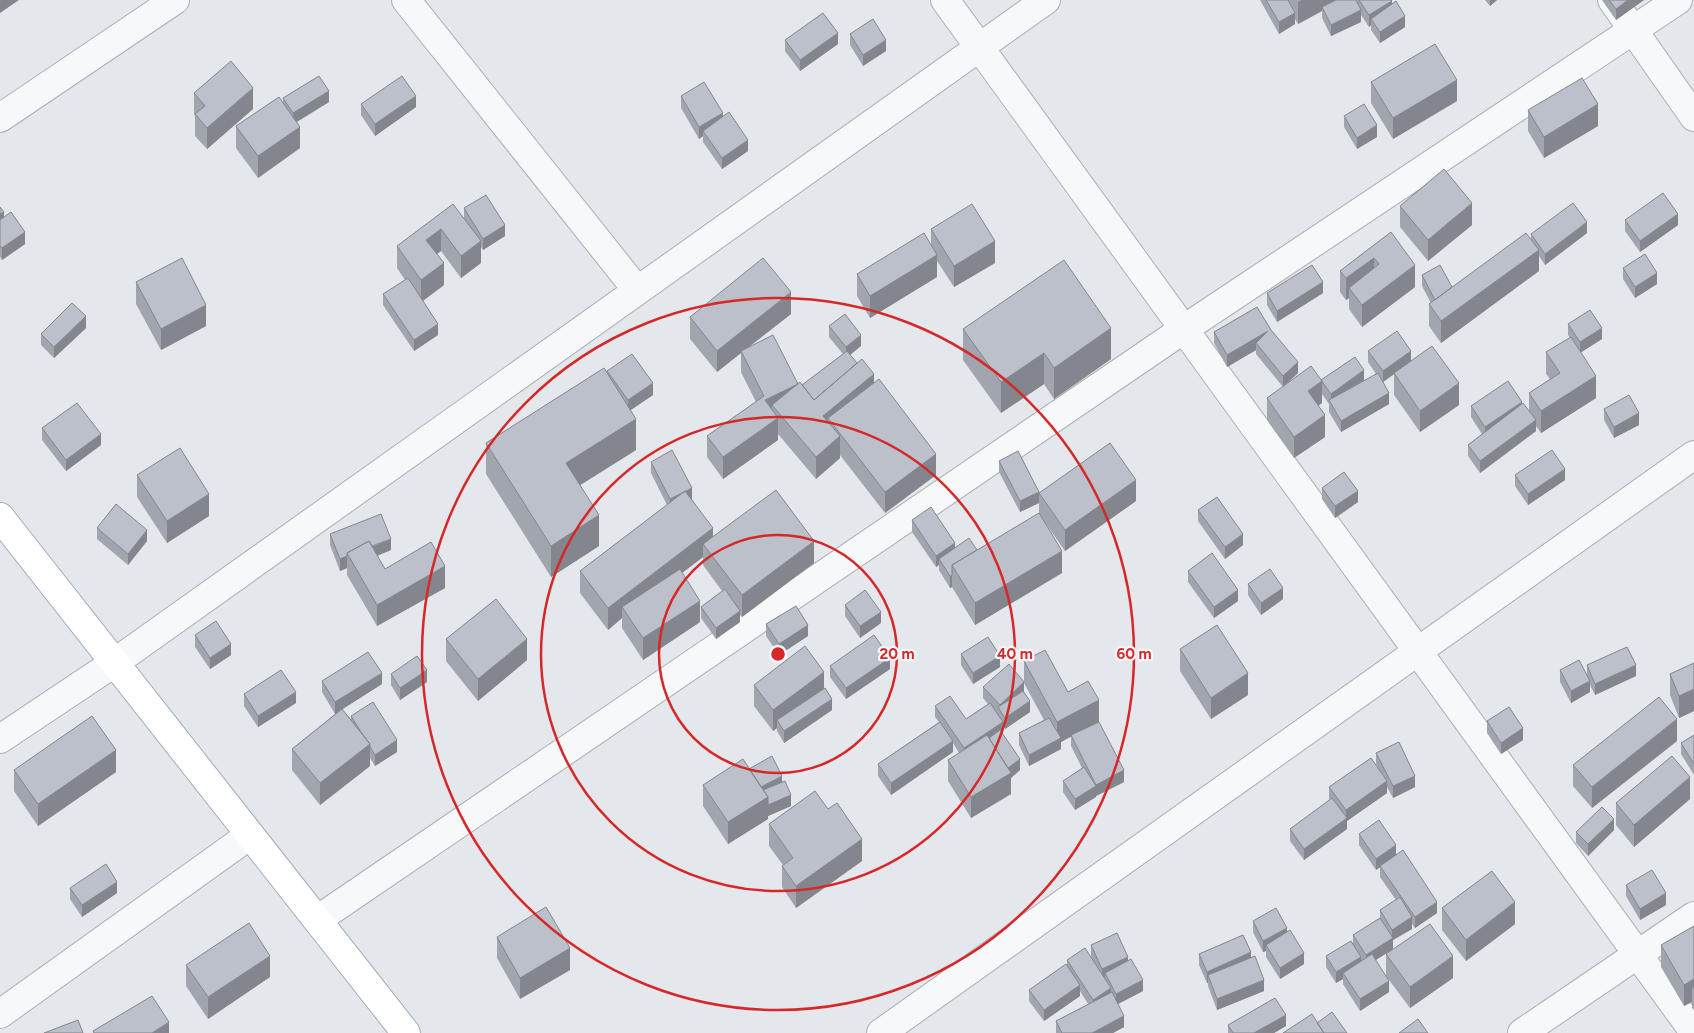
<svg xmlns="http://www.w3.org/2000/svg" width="1694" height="1033" viewBox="0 0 1694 1033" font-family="Figtree,sans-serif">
	<rect width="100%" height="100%" fill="#e4e7ec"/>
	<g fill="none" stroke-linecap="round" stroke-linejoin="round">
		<g stroke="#a9aeb7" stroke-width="30">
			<path id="minor" d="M406 0 637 290
				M945 0 1694 1032
				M1612 0 1694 117
				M0 118 175 0
				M0 739 114 663 1046 0
				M317 920 1184 329 1678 0
				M0 1014 250 835
				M881 1033 1694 455
				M1522 1033 1694 916"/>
		</g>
		<g stroke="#a3abb8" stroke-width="30">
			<path id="major" d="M0 517 406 1033"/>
		</g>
		<use href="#minor" stroke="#f7f8fa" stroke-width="28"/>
		<use href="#major" stroke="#fff" stroke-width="28"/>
	</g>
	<path fill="#a1a5ae" d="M1260 0H1356L1357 1V0H1391L1392 4 1405 27 1380 43 1371 30V25L1369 27 1361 15V22L1331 36 1322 18V11L1298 24 1295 19V24L1279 34Z
		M1485 0H1497L1490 6Z
		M1602 0H1644L1616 20Z
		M850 34 886 51 863 66 850 45Z
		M785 40 838 44 800 71 785 51Z
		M1371 82 1457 101 1393 139 1371 103Z
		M194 93 253 109 207 149 195 136V116L194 114Z
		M681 96 723 116 748 151 722 169 703 142V136L699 139 681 108Z
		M283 98 329 102 297 122 300 148 258 178 236 148V126L283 102Z
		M361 104 416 107 375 136 361 115Z
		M1528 110 1598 126 1544 158 1528 131Z
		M1344 116 1377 137 1357 149 1344 127Z
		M1400 206 1472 225 1428 261 1400 227Z
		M0 207 4 217 25 244 2 260 0 257Z
		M464 208 505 236 483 250 481 247V263L461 278 441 251 437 254 444 285 423 301 438 335 414 351 383 305V294L405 280 397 268V246L464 219Z
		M1625 220 1678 225 1640 252 1625 231Z
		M931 229 995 263 954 287 937 261V277L870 318 857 296V274L931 245Z
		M1391 232 1415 287 1362 327 1349 309V298L1346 300 1340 292V271Z
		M1587 233 1545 265 1539 256V271L1441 343 1429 326V304L1431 303 1422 286V275L1452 287 1531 239V234Z
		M1623 268 1657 284 1635 298 1623 279Z
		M136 282 206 326 161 350 136 304Z
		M1267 293H1323L1277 322 1267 305Z
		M1257 307 1298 373 1283 387 1256 354V350L1227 367 1214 343V332Z
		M791 314 749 347 798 384 802 385 843 354 829 337V326L861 346 850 355 874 383 936 475 885 513 840 455V458L816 479 778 434V440L723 479 707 457V436L756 402 741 372V353L717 372 690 339V317Z
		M1568 324 1602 339 1581 352 1596 398 1541 433 1536 426V431L1480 473 1468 456V445L1482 434 1471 417V406L1522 404 1529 412V393L1550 379 1546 374V352L1570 338 1568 335Z
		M86 328 54 358 41 345V334Z
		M963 329 1111 359 1054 399 1044 384 1001 413 963 360Z
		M1368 351 1411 361 1459 405 1420 432 1394 395V374L1383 382 1389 404 1341 432 1329 412V404L1322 394V403L1318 406 1325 437 1294 458 1267 420V398L1321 380 1364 381 1376 374 1368 362Z
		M607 371 653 395 630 410 636 450 580 485 599 546 551 577 486 474V443L607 374Z
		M1604 409 1639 425 1614 438 1604 420Z
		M42 428 101 445 66 471 42 440Z
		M999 461 1039 503 1020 512 999 472Z
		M651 462 692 499 713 536 814 563 742 617 740 615V622L716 639 701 618V607L722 591 703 565V557L682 573 700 622 643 660 622 628V618L608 630 580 593V571L667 505 651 473Z
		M137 475 209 516 167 543 137 497Z
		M1515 475 1565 480 1528 505 1515 486Z
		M1322 488 1358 502 1335 518 1322 499Z
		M1039 493 1136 501 1065 551 1046 524 1062 573 975 625 952 587 950 588 939 570V565L936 567 912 532V520L955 548 977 550 1039 514Z
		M1198 510 1243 545 1225 559 1198 521Z
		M97 528 147 541 128 565 97 539Z
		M330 534 391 550 377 556 385 569 445 588 377 626 347 575V568L340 571 330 545Z
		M1188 571 1238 601 1214 618 1188 582Z
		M1248 584 1283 599 1261 615 1248 595Z
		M845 605 881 623 860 638 845 616Z
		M766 624 808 636 779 655 766 636Z
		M195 635 231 655 210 669 195 647Z
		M446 639 527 660 478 701 446 661Z
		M1180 649 1248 695 1211 719 1180 671Z
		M961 654 1000 667 973 684 961 665Z
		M1024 661 1068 692 1099 722 1124 782 1096 796V797L1075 810 1063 792V781L1082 768 1071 746V736L1061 742V749L1029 766 1019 745V733L1044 720 1024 683V693L1030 712 1005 729 1003 725V734L1020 770 1011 778V794L971 818 948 781V760L959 753 953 743V752L891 795 878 776V764L939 722 935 717V706L966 719 988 704 983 698V687L1024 681Z
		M1694 663V711L1679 718 1670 695V674Z
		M1587 665 1636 676 1595 695 1590 685V692L1571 703 1560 682V670L1587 674Z
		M830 666 890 669 846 699 830 677Z
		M391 674 427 682 400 700 391 685Z
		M322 681 382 684 342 709 351 719V716L397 752 375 766 370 758V766L320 805 292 770V749L341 709 335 714 322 692Z
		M754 685 824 689 832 710 784 743 777 731V728L773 731 754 706Z
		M244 694 296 703 258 727 244 706Z
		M1487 721 1523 740 1501 754 1487 733Z
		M1694 735V775L1681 754V743Z
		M1677 741 1592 808 1573 786V765Z
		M1376 753 1415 787 1393 798 1387 787V793L1347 821V829L1304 860 1290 841V829L1330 800 1329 798V787L1378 768 1376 764Z
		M749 769 782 783 791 806 768 816V819L728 844 703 806V785Z
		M14 770 116 772 38 826 14 791Z
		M1690 799 1634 847 1616 825V803Z
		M769 824 862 861 796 908 782 887V866L783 865 769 846Z
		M1614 830 1588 856 1576 843V832Z
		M1359 834 1396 855 1437 913 1415 928 1412 924V929L1393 940V949L1376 960 1389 992 1360 1011 1343 984V979L1336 983 1326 967V956L1353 944V935L1380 918V910L1396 900 1380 877V867L1376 870 1359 845Z
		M1626 885 1666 905 1640 920 1626 896Z
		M70 888 117 893 82 917 70 899Z
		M1442 908 1515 924 1466 961 1442 930Z
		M1253 921 1287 932 1304 964 1280 979 1266 957V951L1263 952 1253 932Z
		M1694 926V1010L1692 1008V1002L1684 1006 1661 967V945Z
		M497 937 570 970 520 999 497 958Z
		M1091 945 1128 961 1143 991 1118 1004 1124 1027 1113 1033H1056V1021L1088 1004 1080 991V996L1044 1021 1029 1001V990L1067 966V960L1091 956Z
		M1199 954 1251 958 1264 991 1217 1010 1208 986V983H1207L1199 965Z
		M1386 954 1453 978 1410 1008 1386 976Z
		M186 965 270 977 208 1019 186 986Z
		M1228 1025 1286 1026 1274 1033H1228Z"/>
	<path fill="#83868d" d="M0 0H19L0 13Z
		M1302 0H1338L1322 7V11L1298 24V2Z
		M1490 0H1497L1490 6Z
		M1628 0H1644L1616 20V9Z
		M1392 1V12L1371 19V25L1369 27V15Z
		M1361 10V22L1331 36V25Z
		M1295 13V24L1279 34V22Z
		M1405 16V27L1380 43V32Z
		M838 33V44L800 71V60Z
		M886 40V51L863 66V55Z
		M1457 80V101L1393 139V118Z
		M253 88V109L207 149V128Z
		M329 91V102L293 124V113Z
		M416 96V107L375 136V124Z
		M1598 104V126L1544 158V137Z
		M723 113V124L703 131V136L699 139V127Z
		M1377 125V137L1357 149V138Z
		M300 127V148L258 178V156Z
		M748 140V151L722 169V158Z
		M1472 203V225L1428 261V240Z
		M4 212V223L0 225V214Z
		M1678 214V225L1640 252V241Z
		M1587 222V233L1545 265V254Z
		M505 225V236L483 250V239Z
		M441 229V251L426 261V240Z
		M25 232V244L2 260V248Z
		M481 241V263L461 278V256Z
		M995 241V263L954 287V266Z
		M1539 250V271L1441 343V321Z
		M937 255V277L870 318V296Z
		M1374 258V280L1349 288V298L1346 300V278Z
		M444 263V285L421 302V280Z
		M1415 265V287L1362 327V305Z
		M1657 273V284L1635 298V287Z
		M1323 282V293L1277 322V311Z
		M791 292V314L742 352 741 351V353L717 372V351Z
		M206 305V326L161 350V329Z
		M86 316V328L54 358V347Z
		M438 324V335L414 351V340Z
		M1111 328V359L1054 399V368Z
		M1602 328V339L1580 353V342Z
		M1268 331 1256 343V350L1227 367V355Z
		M861 335V346L846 358V347Z
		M1411 351V362L1383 382V371Z
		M1044 353V384L1001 413V382Z
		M1298 362V373L1283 387V376Z
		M1364 370V381L1331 403V394Z
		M874 374V395L828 418V433L823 416Z
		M1596 376V398L1541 433V411Z
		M1322 381V403L1308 413V391Z
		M653 383V395L628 412V400Z
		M1459 383V405L1420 432V411Z
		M798 384 772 405V418L765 400Z
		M1389 393V404L1341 432V421Z
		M1522 402V413L1485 438V427Z
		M1639 413V425L1614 438V427Z
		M1325 415V437L1294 458V437Z
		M778 418V440L723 479V457Z
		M636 419V450L566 494V463Z
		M1536 420V431L1480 473V461Z
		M101 434V445L66 471V460Z
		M840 436V458L816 479V457Z
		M936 454V475L885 513V492Z
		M1565 469V480L1528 505V494Z
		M1136 480V501L1065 551V530Z
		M692 488V499L670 510V499Z
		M1358 491V502L1335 518V506Z
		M1039 492V503L1020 512V501Z
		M209 494V516L167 543V521Z
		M599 515V546L551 577V546Z
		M713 528V549L703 544V557L627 615 622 607V618L608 630V608Z
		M147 530V541L128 565V554Z
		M1243 534V545L1225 559V547Z
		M391 539V550L354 565 349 556Z
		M814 541V563L742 617V595Z
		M955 543V554L939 559V565L936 567V556Z
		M1062 551V573L975 625V603Z
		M347 556V568L340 571V559Z
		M445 566V588L377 626V605Z
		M950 576H952V587L950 588Z
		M1283 588V599L1261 615V603Z
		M1238 590V601L1214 618V607Z
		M700 601V622L643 660V638Z
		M740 611V622L716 639V628Z
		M881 612V623L860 638V626Z
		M808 625V636L779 655V644Z
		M527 639V660L478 701V679Z
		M231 644V655L210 669V658Z
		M1000 656V667L973 684V673Z
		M890 658V669L846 699V688Z
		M1636 665V676L1595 695V684Z
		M427 670V682L400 700V688Z
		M824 672V693L777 720V728L773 731V710Z
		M382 673V684L335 714V702Z
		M1248 673V695L1211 719V698Z
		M1590 681V692L1571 703V691Z
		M1024 682V693L1000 710V705Z
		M1694 689V711L1679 718V696Z
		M296 692V703L258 727V716Z
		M832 699V710L784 743V731Z
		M1099 700V722L1061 742V749L1029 766V755L1057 740V722Z
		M1030 701V712L1005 729V718Z
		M1677 719V741L1592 808V787Z
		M1003 722V734L964 760V748Z
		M1523 728V740L1501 754V743Z
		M397 740V752L375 766V755Z
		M953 741V752L891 795V783Z
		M370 744V766L320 805V783Z
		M116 750V772L38 826V804Z
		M1020 759V770L1011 778V794L971 818V797Z
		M1124 770V782L1096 796V785Z
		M782 776V787L764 797 760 788Z
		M1415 776V787L1393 798V786Z
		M1690 777V799L1634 847V825Z
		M1387 781V793L1347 821V829L1304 860V849L1346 819V810Z
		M1096 786V797L1075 810V799Z
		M791 795V806L768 816V819L728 844V822L768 797Z
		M1614 819V830L1588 856V844Z
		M862 839V861L796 908V886Z
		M1396 845V856L1376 870V859Z
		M117 882V893L82 917V905Z
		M1666 893V905L1640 920V909Z
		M1437 902V913L1415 928V917Z
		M1515 902V924L1466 961V940Z
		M1412 917V929L1393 940V949L1366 966V955L1392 938V930Z
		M1287 928V939L1266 945V951L1263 952V941Z
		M570 948V970L520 999V978Z
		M1251 952V964L1208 975V983H1207V972Z
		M1304 953V964L1280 979V968Z
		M270 956V977L208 1019V997Z
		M1453 956V978L1410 1008V987Z
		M1128 957V968L1105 973V979L1102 980V969Z
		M1361 957V968L1343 973V979L1336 983V972Z
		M1694 979V989L1692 986V1002L1684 1006V985Z
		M1143 980V991L1116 1005V994Z
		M1264 980V991L1217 1010V999Z
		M1389 981V992L1360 1011V999Z
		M1080 985V996L1044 1021V1010Z
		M1111 988V999L1093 1011V1000Z
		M1286 1015V1026L1274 1033H1254Z
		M1124 1016V1027L1113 1033H1092Z
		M169 1022V1033H152Z"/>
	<path fill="#bbc0ca" stroke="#83868d" d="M1266 0H1288L1295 13 1279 22Z
		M1336 0H1356L1361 10 1331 25 1322 7Z
		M1359 0H1391L1392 1 1369 15Z
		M1609 0H1628L1616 9Z
		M1396 1 1405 16 1380 32 1371 19Z
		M823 13 838 33 800 60 785 40Z
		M873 19 886 40 863 55 850 34Z
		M1435 44 1457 80 1393 118 1371 82Z
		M231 61 253 88 207 128 195 114 205 106 194 93Z
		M319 76 329 91 293 113 283 98Z
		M402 76 416 96 375 124 361 104Z
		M1582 78 1598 104 1544 137 1528 110Z
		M704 82 723 113 699 127 681 96Z
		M279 97 300 127 258 156 236 126Z
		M1364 104 1377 125 1357 138 1344 116Z
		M729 112 748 140 722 158 703 131Z
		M1444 169 1472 203 1428 240 1400 206Z
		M1663 193 1678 214 1640 241 1625 220Z
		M486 195 505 225 483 239 464 208Z
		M1573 203 1587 222 1545 254 1531 234Z
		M453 204 481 241 461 256 441 229 426 240 444 263 421 280 397 246Z
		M972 204 995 241 954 266 931 229Z
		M0 207 4 212 0 214Z
		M11 212 25 232 2 248 0 246V220Z
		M1391 232 1415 265 1362 305 1349 288 1379 264 1374 258 1346 278 1340 271Z
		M924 233 937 255 870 296 857 274Z
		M1526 233 1539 250 1441 321 1429 304Z
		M1645 254 1657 273 1635 287 1623 268Z
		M182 258 206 305 161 329 136 282Z
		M763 258 791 292 717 351 690 317Z
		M1064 260 1111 328 1054 368 1044 353 1001 382 963 329Z
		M1312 265 1323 282 1277 311 1267 293Z
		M1440 265 1452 287 1435 300 1422 275Z
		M408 278 438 324 414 340 383 294Z
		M72 303 86 316 54 347 41 334Z
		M1257 307 1271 330 1298 362 1283 376 1256 343 1268 331 1227 355 1214 332Z
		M1590 310 1602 328 1580 342 1568 324Z
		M845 314 861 335 846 347 829 326Z
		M1397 331 1411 351 1383 371 1368 351Z
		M773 335 798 384 765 400 778 418 723 457 707 436 764 396 741 351Z
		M1571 337 1596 376 1541 411 1529 393 1560 373 1546 352Z
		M1432 346 1459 383 1420 411 1394 373Z
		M847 351 857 363 814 400 802 385Z
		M632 354 653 383 628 400 607 371Z
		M1355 357 1364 370 1331 394 1321 380Z
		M862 359 874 374 823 416 840 436 816 457 772 405 800 382 814 400Z
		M1311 366 1322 381 1308 391 1325 415 1294 437 1267 398Z
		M604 368 636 419 566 463 599 515 551 546 486 443Z
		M1378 373 1389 393 1341 421 1329 400Z
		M879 379 936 454 885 492 828 418Z
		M1508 381 1522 402 1485 427 1471 406Z
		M1629 395 1639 413 1614 427 1604 409Z
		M77 403 101 434 66 460 42 428Z
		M1523 403 1536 420 1480 461 1468 445Z
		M1110 443 1136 480 1065 530 1039 493Z
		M180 448 209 494 167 521 137 475Z
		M672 450 692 488 670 499 651 462Z
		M1552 450 1565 469 1528 494 1515 475Z
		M1018 451 1039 492 1020 501 999 461Z
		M1344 472 1358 491 1335 506 1322 488Z
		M776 490 814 541 742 595 703 544Z
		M685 491 713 528 608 608 580 571Z
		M1217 497 1243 534 1225 547 1198 510Z
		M116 504 147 530 128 554 97 528Z
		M931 507 955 543 936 556 912 520Z
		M1039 513 1062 551 975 603 952 565Z
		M381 514 391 539 372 546 369 541 347 553V556L340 559 330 534Z
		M969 538 977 550 952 565V576H950L939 559Z
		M369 541 385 569 431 542 445 566 377 605 347 553Z
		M1212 553 1238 590 1214 607 1188 571Z
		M680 569 700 601 643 638 622 607Z
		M1270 569 1283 588 1261 603 1248 584Z
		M725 589 740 611 716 628 701 607Z
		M865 590 881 612 860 626 845 605Z
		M496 599 527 639 478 679 446 639Z
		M796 606 808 625 779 644 766 624Z
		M216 621 231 644 210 658 195 635Z
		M1217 625 1248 673 1211 698 1180 649Z
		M874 635 890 658 846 688 830 666Z
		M988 637 1000 656 973 673 961 654Z
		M805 646 824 672 773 710 754 685Z
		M1627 647 1636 665 1595 684 1587 665Z
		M1045 650 1068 692 1088 681 1099 700 1057 722 1024 661Z
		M368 652 382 673 335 702 322 681Z
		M417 656 427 670 400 688 391 674Z
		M1579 660 1590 681 1571 691 1560 670Z
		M1694 663V689L1679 696 1670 674Z
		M1009 664 1024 682 1000 705 983 687Z
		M281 670 296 692 258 716 244 694Z
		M825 688 832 699 784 731 777 720Z
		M1023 691 1030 701 1005 718 998 707Z
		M950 696 966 719 990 703 1003 722 964 748 935 706Z
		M1659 697 1677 719 1592 787 1573 765Z
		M373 702 397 740 375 755 370 747V744L361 732 351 716Z
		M1509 707 1523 728 1501 743 1487 721Z
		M342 709 370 744 320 783 292 749Z
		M92 716 116 750 38 804 14 770Z
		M1049 718 1061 738 1029 755 1019 733Z
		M940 722 953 741 891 783 878 764Z
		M1099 722 1124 770 1096 785 1071 735Z
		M1000 730 1020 759 1008 768 989 738Z
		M987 735 1011 773 971 797 948 760Z
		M1694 735V764L1681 743Z
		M1399 742 1415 776 1393 786 1376 753Z
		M772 756 782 776 761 787 749 769Z
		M1672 756 1690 777 1634 825 1616 803Z
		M1371 758 1387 781 1346 810 1329 787Z
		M743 759 768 797 728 822 703 785Z
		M1084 767 1096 786 1075 799 1063 781Z
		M785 781 791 795 768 805V797L763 790Z
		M815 791 828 809 837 803 862 839 796 886 782 866 793 858 769 824Z
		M1332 798 1347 818 1304 849 1290 829Z
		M1602 807 1614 819 1588 844 1576 832Z
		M1379 820 1396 845 1376 859 1359 834Z
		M1403 850 1437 902 1415 917 1380 866Z
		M106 864 117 882 82 905 70 888Z
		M1652 870 1666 893 1640 909 1626 885Z
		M1492 871 1515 902 1466 940 1442 908Z
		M1400 897 1412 917 1392 930 1380 910Z
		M546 907 570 948 520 978 497 937Z
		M1276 908 1287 928 1263 941 1253 921Z
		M1380 918 1393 938 1366 955 1353 935Z
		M249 923 270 956 208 997 186 965Z
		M1430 924 1453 956 1410 987 1386 954Z
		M1694 926V979L1684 985 1661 945Z
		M1290 930 1304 953 1280 968 1266 945Z
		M1117 933 1128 957 1102 969 1091 945Z
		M1243 935 1251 952 1207 972 1199 954Z
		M1351 941 1361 957 1336 972 1326 956Z
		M1085 948 1111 988 1093 1000 1067 960Z
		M1372 954 1389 981 1360 999 1343 973Z
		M1255 956 1264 980 1217 999 1208 975Z
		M1131 959 1143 980 1116 994 1105 973Z
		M1066 964 1080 985 1044 1010 1029 990Z
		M1112 992 1124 1016 1092 1033H1062L1056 1021Z
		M152 996 169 1022 152 1033H94L93 1031Z
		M1275 998 1286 1015 1254 1033H1233L1228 1025Z
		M1332 1012 1347 1033H1324L1317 1023Z
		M1312 1014 1324 1033H1283Z
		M1418 1019 1428 1033H1399Z
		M78 1020 83 1033H44Z"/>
	<g fill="none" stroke="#d62828" stroke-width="2.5">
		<circle cx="778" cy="654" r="119"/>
		<circle cx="778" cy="654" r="237"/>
		<circle cx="778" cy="654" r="356"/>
	</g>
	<circle cx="778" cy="654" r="8" fill="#d62828" stroke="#f4f6f9" stroke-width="2.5"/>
	<g font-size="15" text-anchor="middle" font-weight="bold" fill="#d62828" stroke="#f4f6f9" stroke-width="4.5" stroke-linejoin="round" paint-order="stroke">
		<text x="897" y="659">20 m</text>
		<text x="1015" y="659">40 m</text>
		<text x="1134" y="659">60 m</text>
	</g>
</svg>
